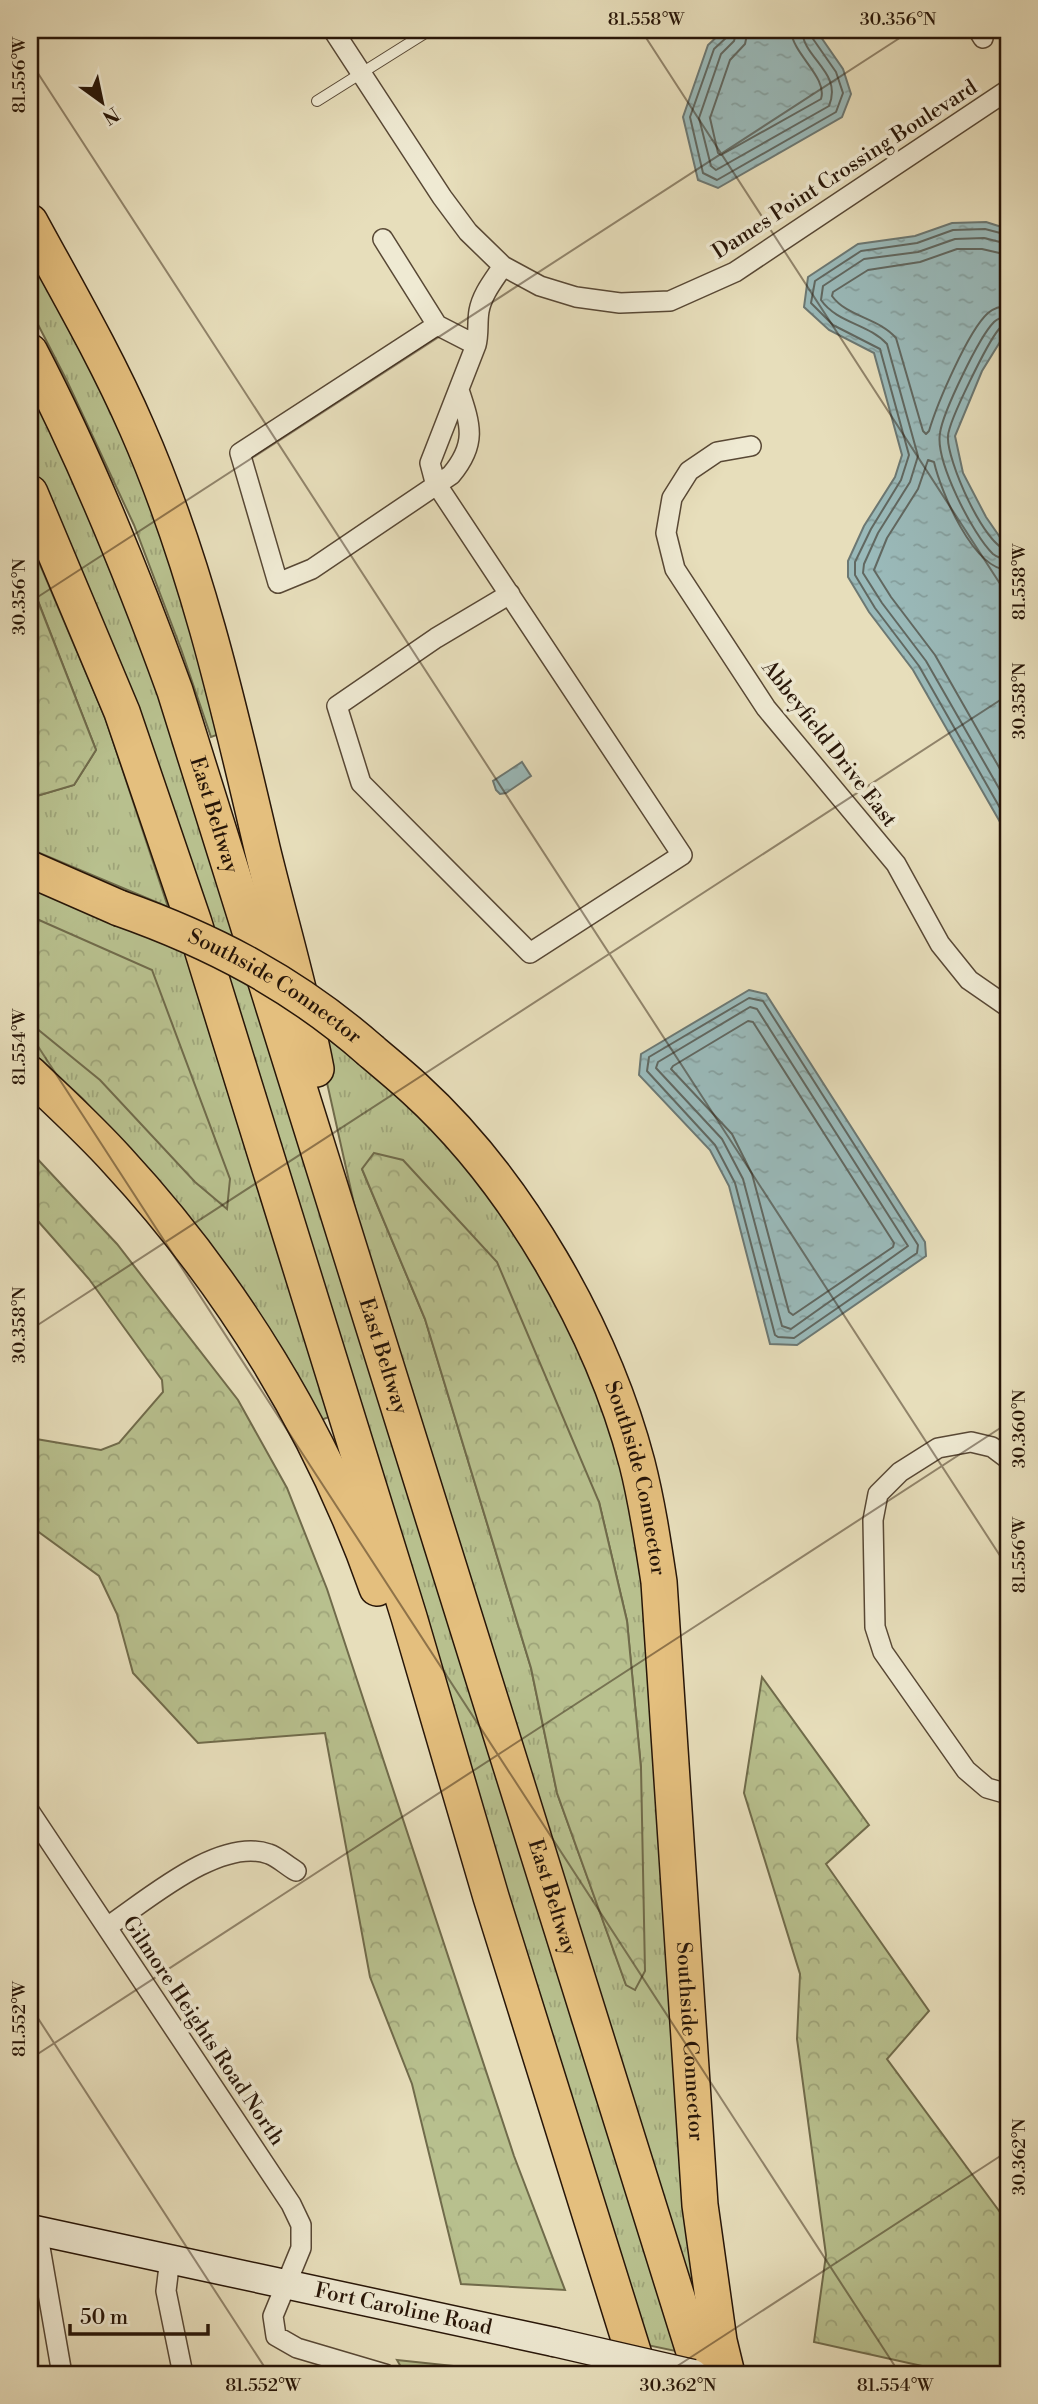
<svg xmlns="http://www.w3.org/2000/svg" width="1038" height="2404" viewBox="0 0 1038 2404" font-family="'Libre Bodoni',serif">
	<defs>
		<pattern id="grass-tufts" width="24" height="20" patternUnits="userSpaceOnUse" patternTransform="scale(1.75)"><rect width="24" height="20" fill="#b8c08e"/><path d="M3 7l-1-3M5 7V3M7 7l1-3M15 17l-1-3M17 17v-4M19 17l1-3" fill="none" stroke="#9ea479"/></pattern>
		<pattern id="forest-crowns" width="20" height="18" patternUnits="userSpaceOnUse" patternTransform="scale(1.75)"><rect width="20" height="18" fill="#b8c08e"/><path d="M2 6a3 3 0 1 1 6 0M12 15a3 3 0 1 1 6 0" fill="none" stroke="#9ea479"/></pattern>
		<pattern id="water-ripples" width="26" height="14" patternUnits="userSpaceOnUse" patternTransform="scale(1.75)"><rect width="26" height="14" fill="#9ababa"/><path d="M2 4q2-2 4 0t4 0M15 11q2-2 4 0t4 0" fill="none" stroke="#859f9e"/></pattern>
	</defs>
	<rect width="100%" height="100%" fill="#e7debb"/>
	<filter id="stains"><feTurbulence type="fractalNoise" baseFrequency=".00286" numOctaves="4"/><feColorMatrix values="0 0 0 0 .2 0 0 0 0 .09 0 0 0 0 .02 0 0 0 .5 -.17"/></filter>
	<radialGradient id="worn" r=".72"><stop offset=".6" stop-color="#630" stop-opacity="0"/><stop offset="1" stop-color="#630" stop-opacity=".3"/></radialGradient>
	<path fill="url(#grass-tufts)" stroke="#706b4b" stroke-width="2" fill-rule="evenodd" d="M30 236 106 377 228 731 211 737 181 649 134 525 67 381 30 309Z
		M30 370 103 532 241 941 205 925 46 497 30 465Z
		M30 541 106 720 168 907 30 849V798L74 785 96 750 30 580Z
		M30 885 185 953 329 1417 321 1420 140 1162 83 1099 30 1050Z
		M217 968 261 993 680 2352 647 2345Z
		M315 1029 393 1088 459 1156 536 1260 610 1418 643 1556 697 2281 685 2285 361 1235ZM362 1169 599 1502 627 1621 641 1768 635 1989 626 1984 557 1793 531 1668 425 1319Z"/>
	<path fill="url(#forest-crowns)" stroke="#706b4b" stroke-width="2" d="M30 581 96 750 74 785 30 798Z
		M30 916 152 970 230 1179 227 1209 195 1182 100 1080 30 1023Z
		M30 1151 117 1244 238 1400 287 1488 327 1589 514 2156 565 2290 461 2284 412 2084 370 1977 325 1733 198 1743 133 1673 117 1614 99 1576 36 1530 30 1521V1438L101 1450 119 1443 163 1392 162 1380 89 1279 30 1212Z
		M374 1153 403 1160 497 1262 599 1502 627 1621 641 1768 645 1971 635 1990 626 1985 557 1793 531 1668 425 1319 362 1169Z
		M762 1677 869 1825 826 1864 929 2011 887 2059 1008 2223V2374H958L814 2342 826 2255 797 2039 800 1974 744 1793Z
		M397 2360 528 2374H405Z"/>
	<path fill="url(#water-ripples)" stroke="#6c7873" stroke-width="2" d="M724 30H816L843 69 851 94 842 117 718 188 698 180 683 117 708 45Z
		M986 222 1008 229V329L982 371 955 436 963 473 986 517 1004 543 1008 545V836L913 670 869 612 848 577V561L864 526 895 477 902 455 874 353 829 330 804 307 808 277 858 244 915 236 952 223Z
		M522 762 531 776 506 793 500 794 496 790 493 781Z
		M749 990 766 994 925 1242 926 1256 797 1345 770 1344 729 1186 710 1150 639 1075 641 1054Z"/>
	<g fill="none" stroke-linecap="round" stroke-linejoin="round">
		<path stroke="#616861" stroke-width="2" d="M728 30 727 37 714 49 690 117 703 173 717 180 836 112 843 93 836 72 811 36 810 30
			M737 30 734 41 721 54 699 118 711 166 716 170 829 106C843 72 803 59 802 30
			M748 30 745 44 730 60 710 118 718 153 721 155 821 99C828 77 792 54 791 30
			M1008 235 985 229 953 230 917 243 861 251 815 281 811 303 833 325 880 349 909 455 901 480 871 529 855 562V575L875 608 919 666 1008 822
			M1008 244 984 238 955 239 918 252 864 259 823 286 821 300C837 323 869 324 887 344L918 456 910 482 878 533 864 564 863 573 882 603 926 661 1008 804
			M1008 255 982 249H957L920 262 868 270 833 292 832 296C847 317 879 318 896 338L923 431 926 434 929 431C937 404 968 331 988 313 994 308 1001 306 1008 306
			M1008 316C1002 317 998 318 994 322 979 337 943 412 940 433 935 461 973 535 993 554 998 558 1002 559 1008 559
			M1008 325C1002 326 1003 325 999 329 988 342 949 420 948 436 946 459 985 548 1008 550
			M1008 570C973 569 941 492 934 462L928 460 918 489 887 538 874 570 891 597 935 655 1008 783
			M749 998 763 1001 918 1245 917 1253 794 1338 778 1337 775 1335 735 1183 715 1145 647 1071 649 1057Z
			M750 1007 757 1009 908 1246 791 1329 782 1326 743 1179 722 1139 656 1068 658 1062Z
			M748 1021 753 1022 894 1243 893 1247 793 1315 789 1312 752 1174 732 1134 671 1069 673 1066Z"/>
		<g stroke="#584835" stroke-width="12">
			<path id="lane" d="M317 101 430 30"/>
		</g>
		<g stroke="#584835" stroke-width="22">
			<path id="street" d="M333 30 442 197 468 232 503 266 540 286 576 297 620 303 670 301 735 272 1008 90
				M978 30 983 38
				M383 239 437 325
				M503 266C494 280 482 294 479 311 477 323 479 334 476 345L430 463 435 482 682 855 530 953 361 783 337 706 436 638 510 594
				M459 390C471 426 477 444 451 475L312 569 278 583 240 453 437 325 476 345
				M751 446 717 452 689 471 672 498 666 533 675 569 766 708 896 864 940 944 969 980 1008 1007
				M1008 1459 992 1447 971 1442 938 1448 900 1472 878 1494 873 1520 875 1627 883 1652 966 1770 987 1788 1008 1794
				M30 1812 291 2204 301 2225V2248L273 2316 276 2336 297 2348 385 2374
				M107 1927C146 1901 220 1836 269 1854 278 1857 287 1866 296 1871
				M37 2230 62 2374
				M170 2258 166 2291 183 2374"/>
		</g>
		<g stroke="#281608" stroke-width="31">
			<g id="secondary">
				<path id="s1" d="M30 2229 554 2342"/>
			</g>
		</g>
		<g stroke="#281608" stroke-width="38">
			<g id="highway">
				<path d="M30 222C67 290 106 357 137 428 196 562 229 707 262 848 280 922 302 995 316 1069"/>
				<path id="s2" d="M30 352C87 461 133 575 175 691L701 2374"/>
				<path d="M30 493 122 712 194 923 409 1617 491 1897 640 2374"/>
				<path d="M30 869 119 908"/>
				<path id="s3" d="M371 1051C385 1063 401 1076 415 1089 517 1182 602 1330 637 1463 647 1502 653 1542 659 1582L700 2205 719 2341 727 2374"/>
				<path d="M30 1074C59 1102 90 1130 117 1160 230 1282 322 1431 377 1588"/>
			</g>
		</g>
		<use href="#lane" stroke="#efead3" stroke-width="10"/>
		<use href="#street" stroke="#efead3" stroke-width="19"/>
		<use href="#secondary" stroke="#efead3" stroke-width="28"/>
		<use href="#highway" stroke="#e4bf7e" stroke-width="35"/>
		<g stroke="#281608" stroke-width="31" stroke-linecap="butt">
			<path id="secondary-bridge" d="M554 2342 693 2374"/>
		</g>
		<g stroke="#281608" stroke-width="38" stroke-linecap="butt">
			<g id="highway-bridge">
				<path id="s4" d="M119 908C213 941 295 984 371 1051"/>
			</g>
		</g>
		<use href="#secondary-bridge" stroke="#efead3" stroke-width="28"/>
		<use href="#highway-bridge" stroke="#e4bf7e" stroke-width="35"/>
	</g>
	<path fill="none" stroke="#281608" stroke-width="2" stroke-opacity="0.45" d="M641 30 1008 596M30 61 1008 1568M30 602 912 30M30 1034 900 2374M30 1330 1008 695M30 2006 269 2374M30 2059 1008 1423M665 2374 1008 2151"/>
	<g text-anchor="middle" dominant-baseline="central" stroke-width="7" stroke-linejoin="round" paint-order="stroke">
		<g font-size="21" fill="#281608" stroke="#efead3">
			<text transform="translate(845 170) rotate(-33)">Dames Point Crossing Boulevard</text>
			<text transform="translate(829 744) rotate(52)">Abbeyfield Drive East</text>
			<text stroke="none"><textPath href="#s2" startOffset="499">East Beltway</textPath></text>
			<text stroke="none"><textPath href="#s4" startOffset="175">Southside Connector</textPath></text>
			<text stroke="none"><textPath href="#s2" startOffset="1066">East Beltway</textPath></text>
			<text stroke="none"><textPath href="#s3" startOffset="513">Southside Connector</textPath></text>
			<text stroke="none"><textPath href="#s2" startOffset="1633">East Beltway</textPath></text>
			<text transform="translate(203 2031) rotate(56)">Gilmore Heights Road North</text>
			<text stroke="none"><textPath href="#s3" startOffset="1080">Southside Connector</textPath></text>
			<text stroke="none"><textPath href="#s1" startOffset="382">Fort Caroline Road</textPath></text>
		</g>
	</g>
	<rect width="1038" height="2404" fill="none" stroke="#e7debb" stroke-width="77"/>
	<g transform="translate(102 102) rotate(147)" stroke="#efead3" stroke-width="5" paint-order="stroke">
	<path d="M0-5L12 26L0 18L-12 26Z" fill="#281608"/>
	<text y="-10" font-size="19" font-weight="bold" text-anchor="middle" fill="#281608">N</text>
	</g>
	<path d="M70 2324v10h138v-10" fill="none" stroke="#281608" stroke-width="3.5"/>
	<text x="80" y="2324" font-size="21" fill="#281608" stroke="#efead3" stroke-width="5" paint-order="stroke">50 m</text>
	<rect x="38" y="38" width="962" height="2328" fill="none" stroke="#281608" stroke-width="2.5"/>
	<g font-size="18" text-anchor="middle" fill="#281608">
		<text x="646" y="25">81.558°W</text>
		<text x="898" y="25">30.356°N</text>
		<text transform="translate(19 75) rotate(-90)" y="6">81.556°W</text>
		<text transform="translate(1019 582) rotate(-90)" y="6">81.558°W</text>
		<text transform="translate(19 597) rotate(-90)" y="6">30.356°N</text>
		<text transform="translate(1019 701) rotate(-90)" y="6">30.358°N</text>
		<text transform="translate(19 1047) rotate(-90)" y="6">81.554°W</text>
		<text transform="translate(19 1325) rotate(-90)" y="6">30.358°N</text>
		<text transform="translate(1019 1429) rotate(-90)" y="6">30.360°N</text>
		<text transform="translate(1019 1555) rotate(-90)" y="6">81.556°W</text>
		<text transform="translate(19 2019) rotate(-90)" y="6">81.552°W</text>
		<text transform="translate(1019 2157) rotate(-90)" y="6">30.362°N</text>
		<text x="263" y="2391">81.552°W</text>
		<text x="678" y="2391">30.362°N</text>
		<text x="895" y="2391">81.554°W</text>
	</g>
	<rect width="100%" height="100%" filter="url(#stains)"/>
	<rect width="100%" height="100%" fill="url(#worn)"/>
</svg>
